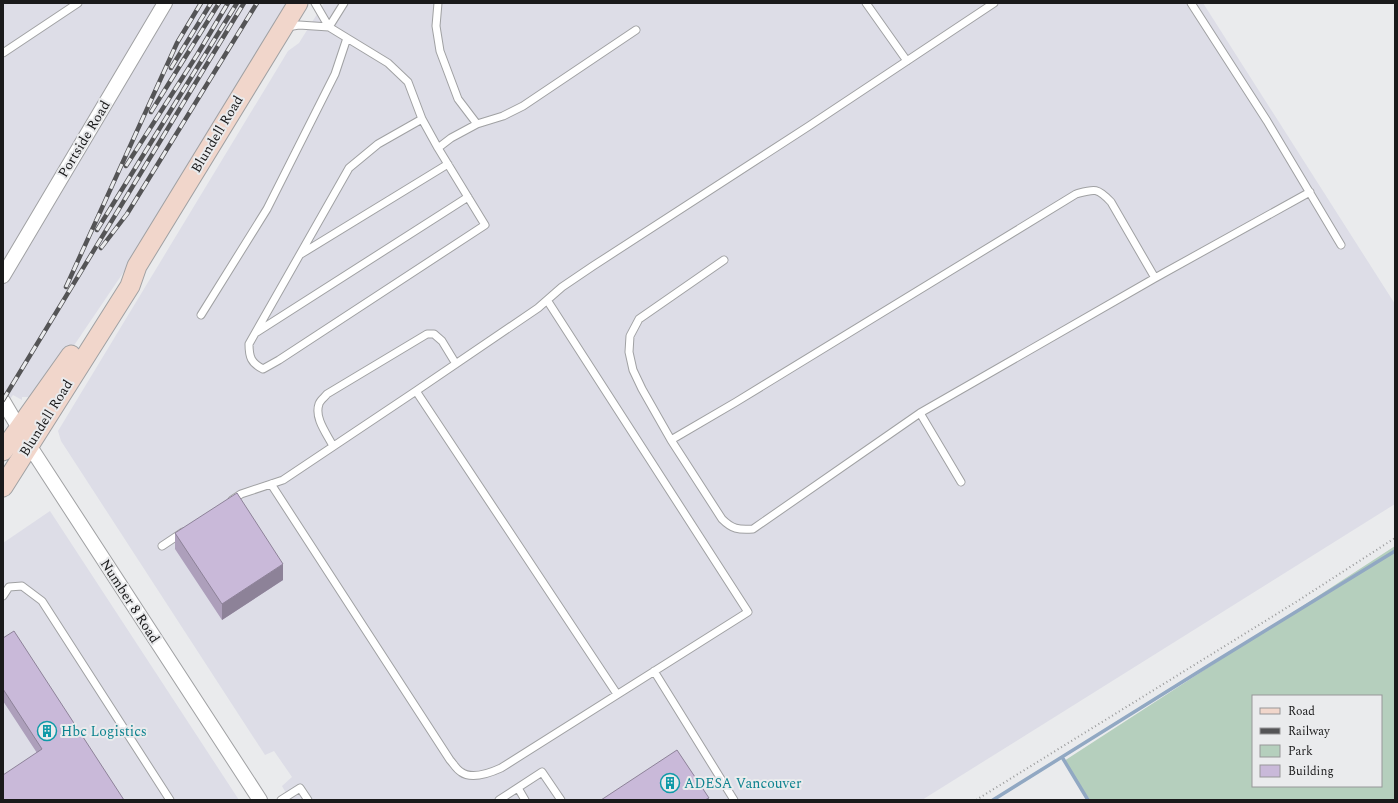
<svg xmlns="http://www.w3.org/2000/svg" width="1398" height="803" viewBox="0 0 1398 803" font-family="Spectral,serif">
	<rect width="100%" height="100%" fill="#eaebed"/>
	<path fill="#dddde7" d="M3 3H289L148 236 54 375 29 400V397H22V400L13 395 3 409Z
		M324 3H1203L1395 304V504L922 800H290L282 786 292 777 274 751 265 755 61 441 58 431 288 51 299 43Z
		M50 511 239 800H3V543Z"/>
	<path fill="#b5cfbd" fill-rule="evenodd" d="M1395 546V800H1090L1064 761ZM1253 696H1381V786H1253Z"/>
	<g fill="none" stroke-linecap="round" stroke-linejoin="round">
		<path stroke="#91a8c3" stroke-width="3.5" d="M1062 757 1088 800
			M993 800 1211 664 1395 551"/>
		<g stroke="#a0a1a3" stroke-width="9">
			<path id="service" d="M315 3 329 27
				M438 3 436 26 440 51 458 99 477 124
				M866 3 907 61
				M1191 3 1267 121 1341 245
				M329 27 344 3
				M347 38 388 63 408 82 422 119
				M3 53 78 3
				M438 148 422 119 378 144 349 168 249 344C249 357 251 363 263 369L279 360 485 225 438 148 451 138 477 124 503 116 523 106 636 30
				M301 254 448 164
				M1155 278 1111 202C1097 187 1094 189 1076 194L736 402 671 440 722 519C732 529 738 530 753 529L920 413 1155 278 1310 192
				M201 315 267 209 335 74 347 38 329 27 299 25 287 27
				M257 332 468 197
				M416 391 617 694
				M920 413 961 482
				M671 440 642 389 633 370 629 352 630 336 639 319 724 260
				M333 446C327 434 314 418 319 404 320 400 325 397 327 394L427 334H434L442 341 456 364
				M271 484 450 760C453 763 456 769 461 772 472 780 490 773 501 768L748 612 547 300
				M232 500 241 494 283 480 416 391 538 308 562 287 593 266 809 126 994 3
				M162 546 183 532
				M3 596 9 587 22 586 42 601 170 800
				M654 671 734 800
				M518 788 525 800
				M281 800 300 788 308 800
				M499 800 542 772 561 800"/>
		</g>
		<g stroke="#a0a1a3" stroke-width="16">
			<path id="minor" d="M3 276 165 3
				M3 401 29 445 260 800"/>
		</g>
		<g stroke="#a0a1a3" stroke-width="21">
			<path id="secondary" d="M3 451 71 355
				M3 487 130 286 137 266 298 3"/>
		</g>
		<path stroke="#999a9b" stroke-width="2" stroke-dasharray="1 3" stroke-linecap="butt" d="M976 800 1296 602 1395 538"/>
		<use href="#service" stroke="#fff" stroke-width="7"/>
		<use href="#minor" stroke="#fff" stroke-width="14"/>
		<use href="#secondary" stroke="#f1d6cb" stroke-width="19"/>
		<g stroke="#545456" stroke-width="4.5">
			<path id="rail" d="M171 68 211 3
				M151 112 219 3
				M126 166 197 55 228 3
				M97 230 237 3
				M101 248 127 214 257 3
				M66 287 177 43 201 3
				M3 400 244 3"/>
		</g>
		<use href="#rail" stroke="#eaebed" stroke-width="3" stroke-dasharray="9" stroke-linecap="butt"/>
	</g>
	<path fill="#ad9fbb" d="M175 533 283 580 222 620 175 549Z
		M3 638 124 800 37 753 3 701Z"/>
	<path fill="#8d8298" d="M283 564V580L222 620V604Z"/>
	<path fill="#c9b9d9" stroke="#8d8298" d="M237 493 283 564 222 604 175 533Z
		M14 631 124 800H3V775L42 749 3 689V638Z
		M677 750 709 798 705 800H601Z"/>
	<defs>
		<g id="building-ring" transform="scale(1)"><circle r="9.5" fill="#eaebed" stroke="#0f9aa8" stroke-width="1.5"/><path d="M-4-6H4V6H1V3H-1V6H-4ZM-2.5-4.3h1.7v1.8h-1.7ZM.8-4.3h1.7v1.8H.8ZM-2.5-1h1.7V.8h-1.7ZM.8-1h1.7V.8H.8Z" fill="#0f9aa8"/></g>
	</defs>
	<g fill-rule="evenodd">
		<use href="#building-ring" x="47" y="731"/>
		<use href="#building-ring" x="670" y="783"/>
	</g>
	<g text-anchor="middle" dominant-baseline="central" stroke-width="4" stroke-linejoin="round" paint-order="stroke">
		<g font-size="14" fill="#1a1a1b" stroke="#eaebed">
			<text transform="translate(217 134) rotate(-59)">Blundell Road</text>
			<text transform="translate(84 139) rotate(-59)">Portside Road</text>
			<text transform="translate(46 418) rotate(-58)">Blundell Road</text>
			<text transform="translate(130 601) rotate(57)">Number 8 Road</text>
		</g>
		<g font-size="14" fill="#0d838f" stroke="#eaebed" text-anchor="start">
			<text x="61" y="731">Hbc Logistics</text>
			<text x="684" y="783">ADESA Vancouver</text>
		</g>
	</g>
	<rect width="1398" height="803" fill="none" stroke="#1a1a1b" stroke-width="8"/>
	<rect x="1252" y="695" width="130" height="92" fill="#eaebed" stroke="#979799"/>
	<rect x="1260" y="708" width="20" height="6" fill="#f1d6cb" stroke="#979799"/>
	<text x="1288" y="715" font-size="12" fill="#1a1a1b">Road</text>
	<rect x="1260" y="728" width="20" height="6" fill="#545456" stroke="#979799"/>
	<text x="1288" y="735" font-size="12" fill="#1a1a1b">Railway</text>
	<rect x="1260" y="745" width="20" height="12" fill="#b5cfbd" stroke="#979799"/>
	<text x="1288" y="755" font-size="12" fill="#1a1a1b">Park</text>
	<rect x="1260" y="765" width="20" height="12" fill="#c9b9d9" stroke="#979799"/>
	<text x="1288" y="775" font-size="12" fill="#1a1a1b">Building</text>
</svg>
